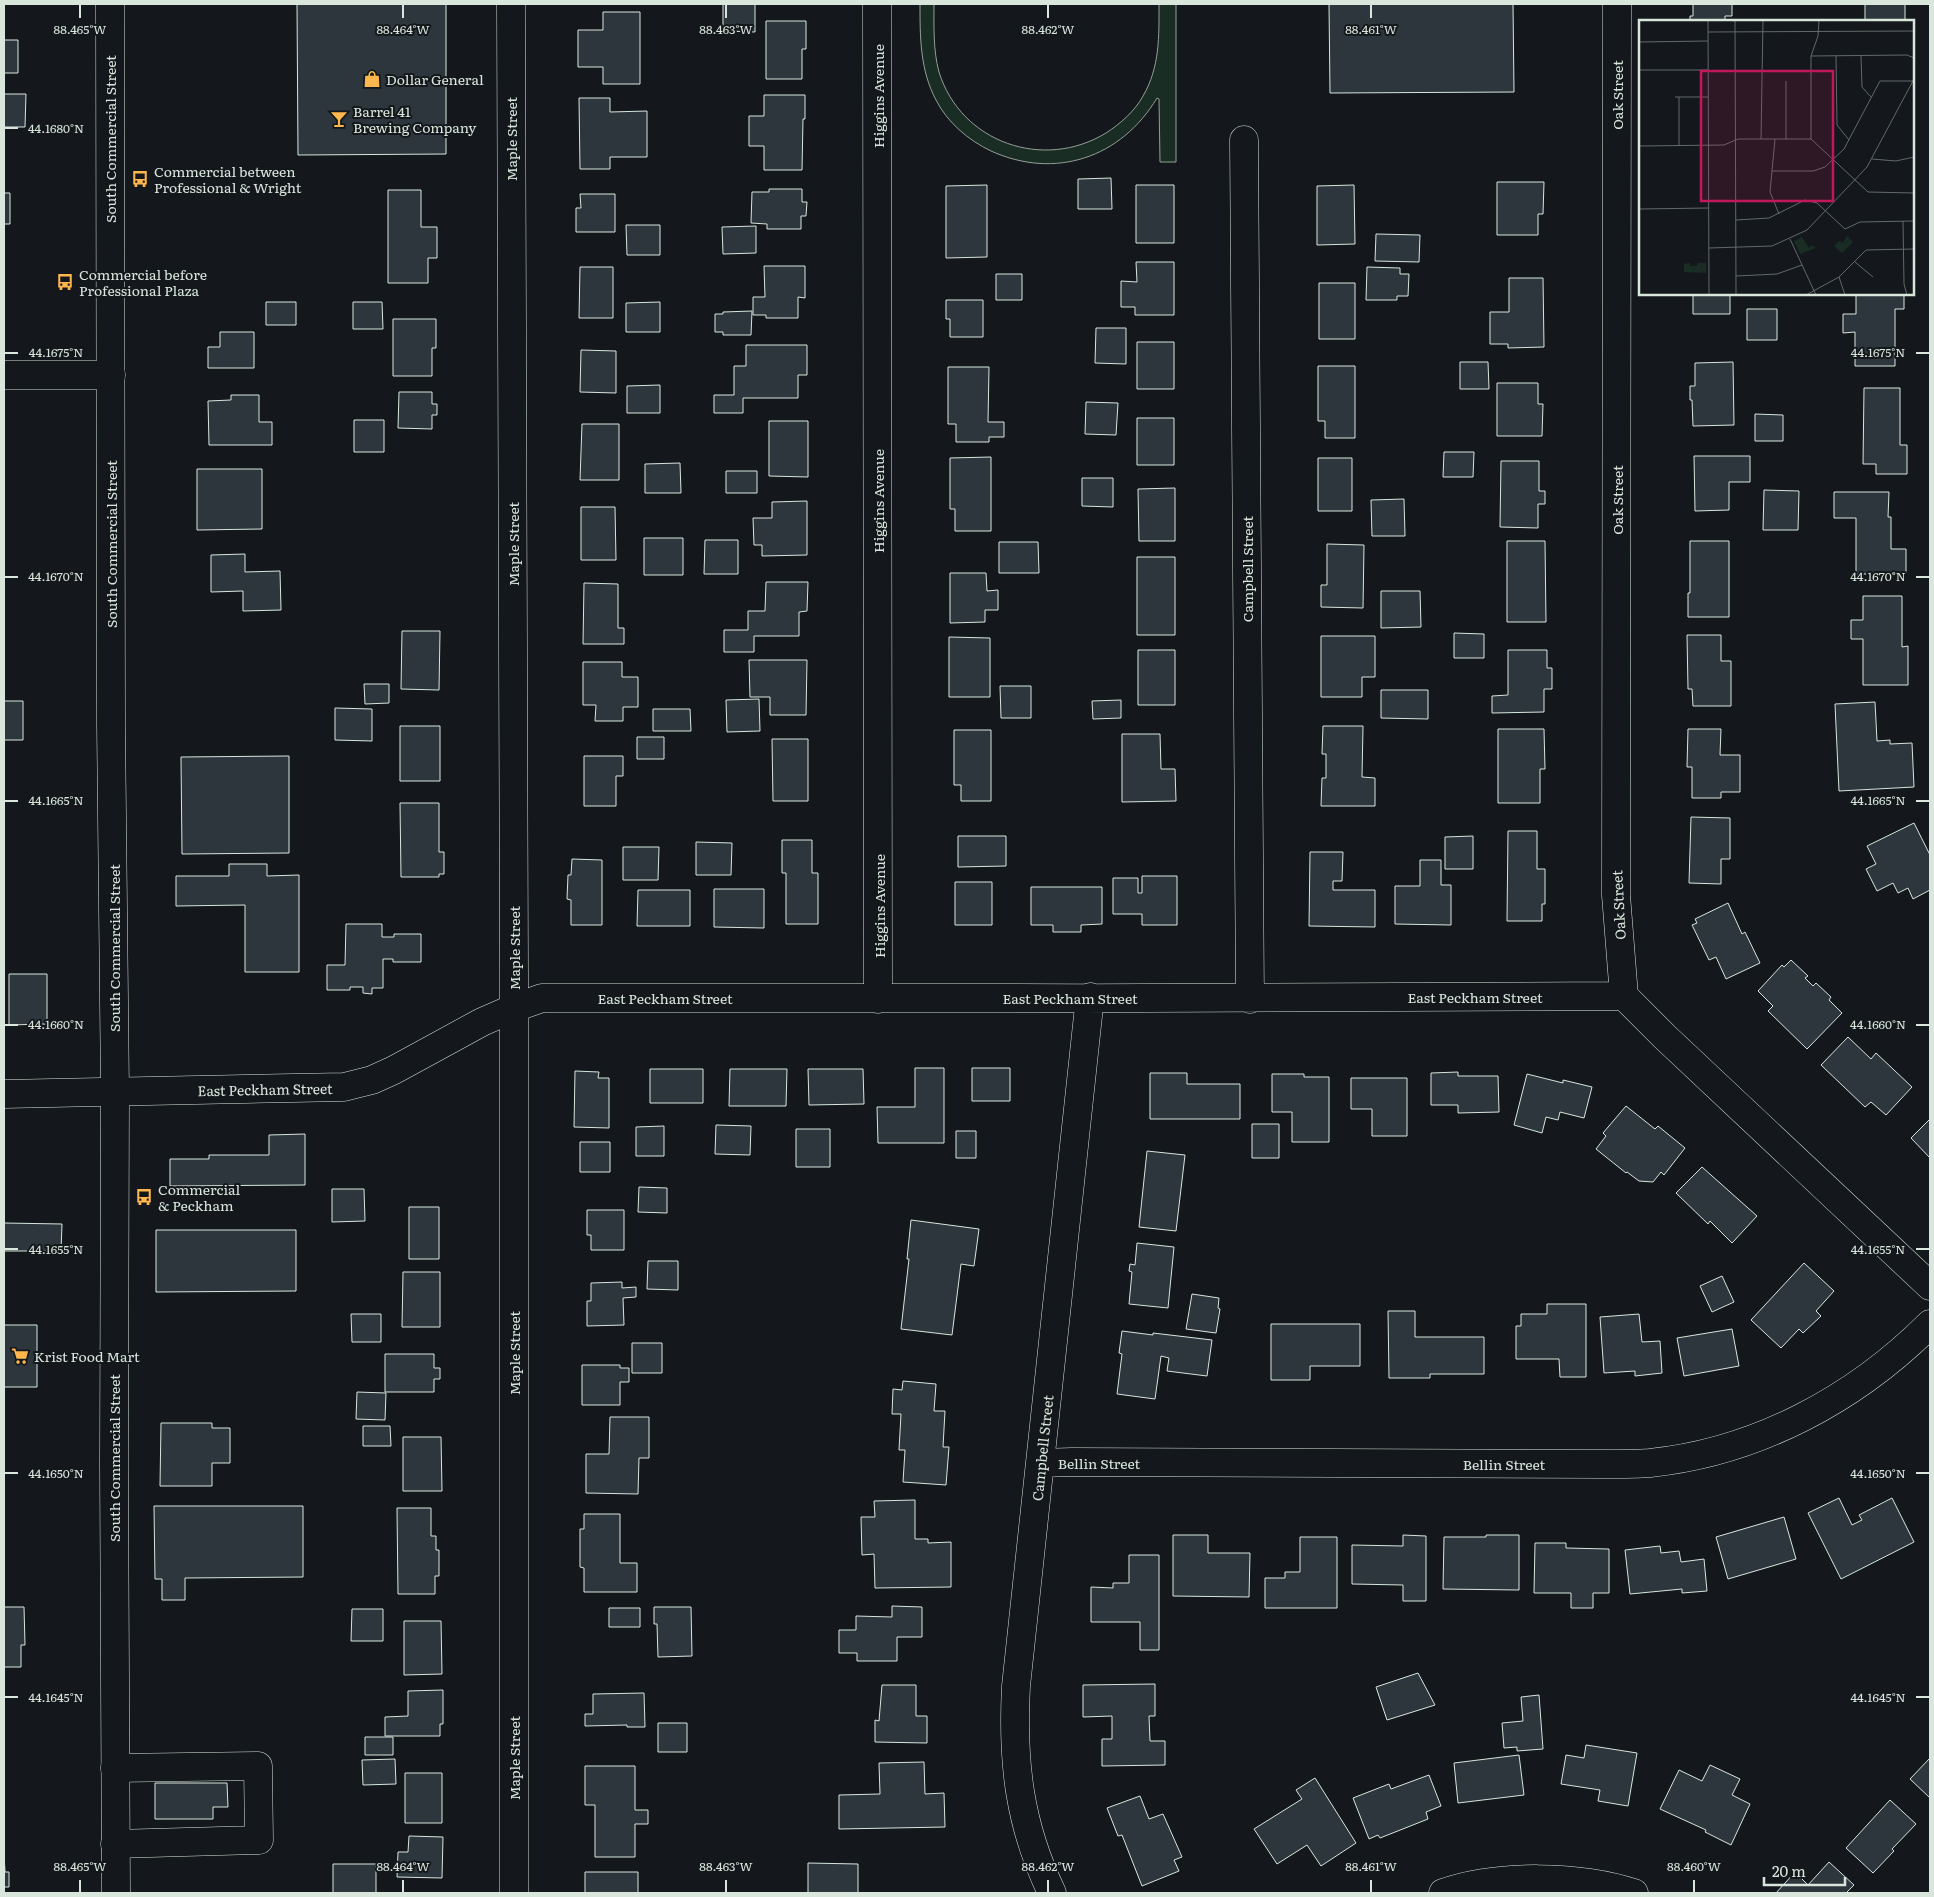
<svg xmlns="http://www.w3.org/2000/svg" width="1934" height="1897" viewBox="0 0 1934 1897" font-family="Literata,serif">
	<rect width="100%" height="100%" fill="#14181c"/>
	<path fill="#1a2d24" stroke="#939e99" d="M920 4H934C934 26 933 50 939 72 961 143 1044 171 1106 133 1120 124 1135 111 1143 96 1160 67 1159 36 1159 4H1176V162H1160L1159 99 1157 98C1121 158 1055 180 991 151 968 140 947 122 936 100 920 70 920 37 920 4Z"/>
	<path fill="#2c363c" stroke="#d8e6dc" d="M297 4H446V154L298 155Z
		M723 4H755V32L723 31Z
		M1329 4H1513L1514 92 1330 93Z
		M1693 4H1732V16H1725V21H1690V16H1693Z
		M1865 4H1905V21H1865Z
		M603 12H640V84H603V67H578V30H603Z
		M766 21H806V49H802V79H766Z
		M4 40H18V73H4Z
		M4 94H26L25 127H4Z
		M764 95H805V119H803L802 170H764V146H749V116H764Z
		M579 98H610V112L647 111V157H610V169H580Z
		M1111 178 1112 209H1078V179Z
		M1497 182H1544L1543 214H1538V235H1497Z
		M987 185V257L946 258V186Z
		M1136 185H1174V243H1136Z
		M1354 185 1355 244 1317 245V186Z
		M769 189H802V202H807L806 216H801V229H767V224L751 223 752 192H769Z
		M388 190H421V227H437V258H428V283H388Z
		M4 193H10V224H4Z
		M580 194H615V232H576V208H581Z
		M626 225H660V255H627Z
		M756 226V253L723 254 722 227Z
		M1376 234 1420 235 1419 262 1375 261Z
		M1136 262H1174V315H1135V307H1121V281L1137 282Z
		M764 266H805V298L798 297V318H766V315H753V297H765Z
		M580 267H613V318H579Z
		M1367 267 1400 268V274H1409L1408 296H1397V300H1366Z
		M996 274H1022V300H996Z
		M1509 278H1543L1544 347 1508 348V344H1490V312H1509Z
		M1319 283H1355V339H1319Z
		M1693 294H1730V314H1693Z
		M1856 294H1904V309H1895V366H1855V332L1843 333V314H1856Z
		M946 300H983V337H950V319H946Z
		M266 302H296V325H266Z
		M353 302H382L383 329H353Z
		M660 302V332H626V303Z
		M1747 309H1777V340H1747Z
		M752 311 751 335H723V332H715V314H723V312Z
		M393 319H436V348H432V376H393Z
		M1096 328H1126V364L1095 363Z
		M220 332H254V368H208V347H220Z
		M1137 342H1174V389H1137Z
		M746 345H807V375H798V398H743V413H714V395H734V366H746Z
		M581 350 616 351V393L580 392Z
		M1460 362H1488L1489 389H1460Z
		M1733 362 1734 425 1693 426 1692 400H1690V386H1695V363Z
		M1318 366H1355V438H1325V421H1318Z
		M948 367H989L988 422H1004V437H989V442H956V424H948Z
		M1497 383H1538V404H1543L1542 436H1497Z
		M660 385V413H627V386Z
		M1864 388H1900V445H1907V474H1876V464H1863Z
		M399 392H432V404H437V415H432V429L398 428Z
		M231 395H259V422H272V445H209L208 401 231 400Z
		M1086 402 1118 403 1116 435 1085 434Z
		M1755 414 1783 415V441H1755Z
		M1137 418H1174V465H1137Z
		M354 420H384V452H354Z
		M769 421H808V477L769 476Z
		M582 424H619V480H580Z
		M1444 452H1474L1473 477H1443Z
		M1694 456H1750V482H1729V510L1695 511Z
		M991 457V531H955V509H950V458Z
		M1318 458H1352V511H1318Z
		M1501 461H1539V491H1545V504H1538V528L1500 527Z
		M680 463 681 493H645V464Z
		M197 469H262V529L197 530Z
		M726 471H757V493H726Z
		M1082 478H1113V507L1082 506Z
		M1175 488V541H1139L1138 489Z
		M1764 490 1799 491 1798 530H1763Z
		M1834 492H1889L1888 517H1891V549H1906V574H1856V518H1834Z
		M1404 499 1405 536H1372L1371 500Z
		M807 501V555L762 556V545H754L753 518H772V502Z
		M581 507H615L616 560H581Z
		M644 538H683V575H644Z
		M705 540H738V574H704Z
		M1507 541H1545L1546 622H1507Z
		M1690 541H1729V617H1688V593H1690Z
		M999 542H1038L1039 573H999Z
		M1327 544 1364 545 1363 608 1321 607V585H1327Z
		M245 554V572L280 571 281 610 243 611V591L211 592V555Z
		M1137 557H1175V635H1137Z
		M950 573H986L987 591 998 590V610H985V622L950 623Z
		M766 582H808L807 611 799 612V636H754V652H724V630H748V611H765Z
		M584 583 618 584V628H624V644H583Z
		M1381 591H1420L1421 627 1381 628Z
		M1863 596H1902V647L1908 646V685H1863V639H1851V620H1863Z
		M402 631H440L439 690 401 689Z
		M1454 633 1484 634V658H1454Z
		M1687 635H1721V661H1731V706H1693L1692 689H1688Z
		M1321 636H1375V677H1362V697H1321Z
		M949 637 990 638V697H949Z
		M1138 650H1175V705H1138Z
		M1508 650H1547V668H1552V689H1544V712L1492 713V696L1508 695Z
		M749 660H807L806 715H770V697H750Z
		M583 662H622V677H638V707H623V721H595L596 705H583Z
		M364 684H389V703L365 704Z
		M1000 686H1031V718H1001Z
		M1381 690H1428V719L1381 718Z
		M759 699 760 731 727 732 726 700Z
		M1121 700V718L1093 719 1092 701Z
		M4 701H23V740H4Z
		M1875 702 1877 741 1890 740V744L1912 743 1914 787 1839 791 1835 704Z
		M335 708 372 709V741L335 740Z
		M653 709H690L691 731H653Z
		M400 726H440V781H400Z
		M1323 726H1363L1362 777 1375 778V806H1321L1322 778H1326V754H1322Z
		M1498 729H1544L1545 769H1540V803H1498Z
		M1688 729H1721L1720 755H1740V792H1721V798H1692V767H1687Z
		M954 730H991V801H961V785H954Z
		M1122 734H1160L1161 769H1175L1176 801 1122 802Z
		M637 737H664V759H637Z
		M772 739H808V801H773Z
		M289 756V853L182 854 181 757Z
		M584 756H623V776H616V806H584Z
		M400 803H439V852H444V874H439V877H401Z
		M1691 817 1730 818V859H1721V884L1689 883Z
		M1914 823 1930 855V890L1913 899 1908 888 1898 893 1893 883 1877 891 1866 869 1876 864 1867 846Z
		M1508 831H1537V869H1545V904H1542V921H1507Z
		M958 836H1006V866L958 867Z
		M1473 836V869H1445V837Z
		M782 840H812V873H818V924H786V873H782Z
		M696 842 732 843 731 875H696Z
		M623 847H659L658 880H623Z
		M1310 852H1343L1342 881H1333V890H1375V927L1309 926Z
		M572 859 602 860V925H571V900L567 899 568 875H571Z
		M1420 860H1441V885H1451V925L1395 924V886H1420Z
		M229 864H267V876L299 875V972H245V905L176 906V876H229Z
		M1142 876H1177V925H1142V914H1113V878H1138V893H1142Z
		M955 882H992V925H955Z
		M1031 887H1102V924L1081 925V932H1053V925H1031Z
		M714 889H764V928L714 927Z
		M638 890H690V926H637Z
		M1728 903 1742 934 1745 932 1760 963 1726 979 1716 957 1709 960 1692 925 1697 923 1695 919Z
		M346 924H382V937H394V934H421V962H393V959H383V988H372V994L363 993V987H350V990H327V965H345Z
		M1791 960 1808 976 1805 978 1813 986 1816 983 1831 997 1829 1000 1842 1013 1807 1049 1768 1011 1773 1006 1758 991 1782 965 1784 967Z
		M9 974H47V1024L9 1025Z
		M1848 1037 1871 1059 1876 1053 1912 1087 1886 1115 1871 1102 1865 1107 1821 1065Z
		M915 1068H944V1143H878L877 1107H915Z
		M972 1068H1010V1101H972Z
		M650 1069H703V1103H650Z
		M730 1069H787L786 1106H729Z
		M808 1069H863L864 1104 809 1105Z
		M575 1071 599 1072 598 1078H609V1128L574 1127Z
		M1458 1072V1076H1498L1499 1112 1458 1113V1105H1431V1073Z
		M1150 1073H1187V1084H1240V1119H1150Z
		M1272 1074H1304V1077H1329V1142H1292V1112H1272Z
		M1527 1074 1563 1083V1080L1592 1087 1584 1118 1560 1112 1558 1120 1546 1117 1542 1133 1514 1125Z
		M1351 1078H1407V1136H1372V1109H1351Z
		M1626 1106 1655 1129 1658 1126 1685 1148 1664 1175 1661 1172 1653 1182 1639 1181 1627 1172 1626 1173 1596 1149 1606 1136 1603 1133Z
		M1930 1119V1158L1911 1138Z
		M1252 1124H1279V1158H1252Z
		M716 1125 751 1126 750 1155 715 1154Z
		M664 1126V1156H636V1127Z
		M796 1129H830V1167H796Z
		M956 1131H976V1158H956Z
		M305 1134V1185L170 1186V1159H209V1155H269V1135Z
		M580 1142H610V1172H580Z
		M1147 1151 1185 1155 1176 1231 1139 1227Z
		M1702 1167 1757 1216 1732 1243 1710 1221 1708 1224 1676 1193Z
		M639 1187 667 1188V1213L638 1212Z
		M332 1189H364L365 1221 332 1222Z
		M409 1207H439V1259H409Z
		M587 1210H624V1250H591V1235H587Z
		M911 1220 979 1229 974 1266 961 1264 952 1335 901 1329 909 1259H907Z
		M4 1223 62 1224 61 1251H4Z
		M156 1230H296V1291L156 1292Z
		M1137 1243 1174 1247 1168 1308 1129 1304 1132 1272 1129 1271 1130 1264 1135 1265Z
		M648 1261H678V1290L647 1289Z
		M1804 1263 1834 1291 1816 1311 1821 1316 1803 1333 1799 1329 1781 1348 1751 1320Z
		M403 1272H440V1327H402Z
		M1722 1276 1734 1302 1712 1312 1700 1286Z
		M622 1282V1288L636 1287V1297L623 1298 624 1325 587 1326V1301H591V1283Z
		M1192 1294 1219 1298 1218 1308 1220 1309 1216 1333 1186 1329Z
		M1547 1304H1586V1377H1560L1559 1359H1516V1326H1521V1314H1547Z
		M1388 1311H1415V1337H1484V1374H1430V1378H1389Z
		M351 1314H381V1342H352Z
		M1639 1314 1642 1342 1660 1341 1662 1373 1635 1376V1371L1604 1373 1600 1317Z
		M1271 1324H1360V1366H1310V1380H1271Z
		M4 1325H37V1387H4Z
		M1732 1329 1739 1366 1684 1376 1677 1338Z
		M1122 1331 1153 1335V1333L1212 1340 1207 1376 1167 1371 1169 1358 1161 1356 1155 1399 1117 1394 1122 1354 1119 1353Z
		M632 1343H662V1373H632Z
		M385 1354H434V1368H440V1379H434V1392H385Z
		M582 1365H620V1368H629V1382H620V1405H582Z
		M903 1381 936 1384 934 1411H945L943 1447H949L946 1485 903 1482 905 1450H899L901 1414H892L893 1389 902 1390Z
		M357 1392 386 1393 385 1420 356 1419Z
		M610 1417H649V1458H639L638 1494 586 1493V1454H609Z
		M161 1423H212V1428H230V1463H212V1486H160Z
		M363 1426H390L391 1446H363Z
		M403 1437H441L442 1491H403Z
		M1839 1498 1852 1525 1862 1520 1859 1515 1892 1498 1914 1542 1841 1579 1808 1513Z
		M915 1500V1539H928V1543L951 1542V1587L875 1588 874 1554 862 1555 861 1517H875L874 1501Z
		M154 1506H303V1577L185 1578V1600H162V1579H155Z
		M397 1508H431V1536H436V1550H439V1576H435V1594H398Z
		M584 1514H620V1563H637V1592H584V1568L580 1567V1529H584Z
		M1784 1517 1796 1559 1728 1579 1716 1537Z
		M1173 1535H1208V1553H1250L1249 1597 1173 1596Z
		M1403 1535 1426 1536V1601H1403V1585L1352 1584V1545L1403 1546Z
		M1486 1535H1519V1590L1443 1589 1444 1537H1486Z
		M1300 1537H1337V1608H1265V1578H1285V1572H1300Z
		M1535 1543H1566V1548L1609 1549V1593H1593V1608H1571V1593H1534Z
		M1660 1546 1661 1553 1679 1551 1681 1562 1704 1559 1707 1591 1682 1593V1589L1630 1594 1625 1550Z
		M1129 1555H1159V1650H1140V1622H1091V1587L1113 1588V1583H1129Z
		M892 1606 922 1607V1637H897V1661H857V1653H839V1630H856V1616L892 1617Z
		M4 1607H24L25 1645H21V1667H4Z
		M654 1607H691L692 1656 658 1657 657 1624H654Z
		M609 1608H640V1627H609Z
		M352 1609H383V1641H351Z
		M404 1621H441L442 1674 404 1675Z
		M1418 1673 1435 1705 1387 1720 1376 1687Z
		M1155 1684V1716H1149L1150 1741H1165V1765L1102 1766V1739H1112V1716L1083 1717V1685Z
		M882 1685H916V1716H927V1743L875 1742V1720L879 1721Z
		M443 1690V1724H440V1736H385V1717L408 1716V1691Z
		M644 1693 645 1727H627V1725L585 1726V1714H593V1694Z
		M1539 1695 1543 1749 1517 1751V1747L1504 1748 1502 1723 1523 1721 1521 1697Z
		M658 1723H687V1752H658Z
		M365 1737H393V1755H365Z
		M1586 1745 1637 1753 1628 1806 1598 1801 1600 1790 1561 1784 1566 1755 1584 1758Z
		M1519 1755 1524 1795 1458 1803 1454 1763Z
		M1930 1758V1798L1910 1779Z
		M395 1759 396 1784 363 1785 362 1760Z
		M924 1762 925 1794 944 1793 945 1827 839 1829V1795L880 1794 879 1763Z
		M1710 1765 1740 1779 1732 1795 1750 1804 1731 1845 1705 1832 1706 1830 1660 1809 1679 1770 1702 1781Z
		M585 1766H635V1810H648V1824H635V1857H595V1805H585Z
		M405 1773H442V1823H405Z
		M1429 1775 1441 1806 1426 1812 1428 1819 1380 1838 1378 1835 1369 1839 1353 1798 1389 1784 1391 1789Z
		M1315 1778 1356 1843 1321 1866 1307 1845 1277 1864 1254 1829 1302 1799 1296 1790Z
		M155 1783H227L228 1807H213V1819H155Z
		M1140 1796 1149 1819 1163 1814 1182 1857 1174 1860 1179 1871 1142 1886 1122 1835 1118 1836 1107 1808Z
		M1890 1800 1916 1824 1892 1849 1894 1851 1873 1873 1846 1848Z
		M409 1836 443 1837 442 1878 397 1877 398 1852H408Z
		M4 1853 5 1872H9V1887H4Z
		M1829 1862 1854 1885 1846 1893H1776L1795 1872 1808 1885Z
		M808 1863 858 1864V1893H808Z
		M333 1864H376V1893H333Z
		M585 1872H638V1893H585Z"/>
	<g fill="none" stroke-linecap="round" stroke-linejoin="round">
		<g stroke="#d8e6dc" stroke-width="29">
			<path id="minor" d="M511 4 514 972V1893
				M877 4 878 999
				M1617 4 1616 895 1624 996
				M1244 140 1250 999
				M4 375H111
				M4 1094 344 1087 372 1080 394 1070 482 1022 514 1008 542 998C903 998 1263 999 1624 996L1665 1037 1930 1286
				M1040 1463 1072 1462 1604 1464C1619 1464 1635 1464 1650 1463 1757 1452 1855 1399 1930 1324
				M115 1768 258 1766 259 1840 115 1844
				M1052 1893C1019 1824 1012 1762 1016 1686L1090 997
				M1443 1893C1497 1874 1579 1875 1634 1893"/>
		</g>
		<g stroke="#d8e6dc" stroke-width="29">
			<path id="major" d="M110 4 111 724 115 1092 114 1464 116 1893"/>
		</g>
		<use href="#minor" stroke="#14181c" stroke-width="28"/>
		<use href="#major" stroke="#14181c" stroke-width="28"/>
	</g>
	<path fill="none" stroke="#d8e6dc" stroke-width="2" d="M80 5V18M403 5V18M726 5V18M1048 5V18M1371 5V18M5 128H18M5 353H18M1916 353H1929M5 577H18M1916 577H1929M5 801H18M1916 801H1929M5 1025H18M1916 1025H1929M5 1249H18M1916 1249H1929M5 1473H18M1916 1473H1929M5 1697H18M1916 1697H1929M80 1880V1892M403 1880V1892M726 1880V1892M1048 1880V1892M1371 1880V1892M1694 1880V1892"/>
	<defs>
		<g id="shop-bare" transform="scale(1.35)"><path d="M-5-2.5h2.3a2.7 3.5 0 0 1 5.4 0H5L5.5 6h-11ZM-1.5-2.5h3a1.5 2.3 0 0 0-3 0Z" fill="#ffb74d" stroke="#14181c" stroke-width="2.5" paint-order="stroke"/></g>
		<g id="bar-bare" transform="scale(1.35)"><path d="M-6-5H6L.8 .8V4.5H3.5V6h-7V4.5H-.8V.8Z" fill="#ffb74d" stroke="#14181c" stroke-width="2.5" paint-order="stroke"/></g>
		<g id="bus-bare" transform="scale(1.35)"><path d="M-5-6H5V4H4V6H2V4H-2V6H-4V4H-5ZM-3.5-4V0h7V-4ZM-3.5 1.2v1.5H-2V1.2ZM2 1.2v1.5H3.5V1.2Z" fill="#ffb74d" stroke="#14181c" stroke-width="2.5" paint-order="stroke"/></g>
		<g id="supermarket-bare" transform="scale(1.35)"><path d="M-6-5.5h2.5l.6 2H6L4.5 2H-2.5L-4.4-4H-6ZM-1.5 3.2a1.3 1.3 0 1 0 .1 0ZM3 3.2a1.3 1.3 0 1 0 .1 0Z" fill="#ffb74d" stroke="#14181c" stroke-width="2.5" paint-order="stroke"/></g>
	</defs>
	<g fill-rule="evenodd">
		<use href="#shop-bare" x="372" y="79"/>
		<use href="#bar-bare" x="339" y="119"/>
		<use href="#bus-bare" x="140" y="179"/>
		<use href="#bus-bare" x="65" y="282"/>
		<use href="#bus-bare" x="144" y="1197"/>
		<use href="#supermarket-bare" x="20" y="1356"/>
	</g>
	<g text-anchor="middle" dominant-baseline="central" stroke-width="4" stroke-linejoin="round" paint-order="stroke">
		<g font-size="14" fill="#d8e6dc" stroke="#14181c" text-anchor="start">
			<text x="386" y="79">Dollar General</text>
			<text x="353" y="111">Barrel 41<tspan x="353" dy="16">Brewing Company</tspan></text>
			<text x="154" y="171">Commercial between<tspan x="154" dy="16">Professional &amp; Wright</tspan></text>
			<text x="79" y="274">Commercial before<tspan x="79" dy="16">Professional Plaza</tspan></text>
			<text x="158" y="1189">Commercial<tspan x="158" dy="16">&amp; Peckham</tspan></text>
			<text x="34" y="1356">Krist Food Mart</text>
		</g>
		<g font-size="14" fill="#d8e6dc" stroke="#14181c">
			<text transform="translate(1617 95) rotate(-90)">Oak Street</text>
			<text transform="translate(878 96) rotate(-90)">Higgins Avenue</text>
			<text transform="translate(110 139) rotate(-90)">South Commercial Street</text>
			<text transform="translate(511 139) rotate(-90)">Maple Street</text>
			<text transform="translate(1617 500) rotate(-90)">Oak Street</text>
			<text transform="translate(878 501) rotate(-90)">Higgins Avenue</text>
			<text transform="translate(111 544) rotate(-90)">South Commercial Street</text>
			<text transform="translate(513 544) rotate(-90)">Maple Street</text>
			<text transform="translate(1247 569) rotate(-90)">Campbell Street</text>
			<text transform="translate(1618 905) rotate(-93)">Oak Street</text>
			<text transform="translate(879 906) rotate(-90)">Higgins Avenue</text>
			<text transform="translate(114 948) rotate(-90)">South Commercial Street</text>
			<text transform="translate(514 948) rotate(-90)">Maple Street</text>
			<text x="1475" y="997">East Peckham Street</text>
			<text x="665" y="998">East Peckham Street</text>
			<text x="1070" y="998">East Peckham Street</text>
			<text transform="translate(265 1089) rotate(-1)">East Peckham Street</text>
			<text transform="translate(514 1353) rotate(-90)">Maple Street</text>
			<text transform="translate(1042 1448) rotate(-84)">Campbell Street</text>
			<text transform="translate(114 1458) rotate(-90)">South Commercial Street</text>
			<text x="1099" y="1463">Bellin Street</text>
			<text x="1504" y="1464">Bellin Street</text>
			<text transform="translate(514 1758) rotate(-90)">Maple Street</text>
		</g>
	</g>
	<g transform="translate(1639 20)">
		<rect width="275" height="275" fill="#14181c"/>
		<path d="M208 216 211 218 205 225 211 219 214 222 203 233 195 226 200 221 204 223ZM163 217 170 228 173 225 177 228 161 234 155 221ZM51 243V246H58L59 243H67V253L45 252V244Z" fill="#1a2d24"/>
		<path fill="none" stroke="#626a69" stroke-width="1" d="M69 0 70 275M96 0 97 275M69 12 275 11M0 22 69 21M172 36 268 35 275 38M197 36 198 105 210 120M222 36 223 67 232 77M0 50H69M147 61V119M36 77H69M40 77V126M122 119 124 0M136 119 131 172 140 194M172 119V36L179 16 180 0M0 126 85 125 99 119H172L229 172 275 173M233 139 257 141 275 137M133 151H174L186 147 205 129 241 61H274M0 189 70 188M97 200 130 198 166 180 178 183 206 209 221 202 275 201M264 201 265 264 268 275M151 219 177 275M70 228 133 226 168 210 228 147 275 59M216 242 234 257M97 256 138 254 163 245M200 257 206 275M167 275 200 257 227 230 275 229"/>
		<path fill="#c2185b" fill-opacity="0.15" stroke="#c2185b" stroke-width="2.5" d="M62 51H194V181H62Z"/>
		<rect width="275" height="275" fill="none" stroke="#d8e6dc" stroke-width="2.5"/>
	</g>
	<g font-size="12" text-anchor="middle" fill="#d8e6dc" stroke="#14181c" stroke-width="4" stroke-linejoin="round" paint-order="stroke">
		<text x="80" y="34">88.465°W</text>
		<text x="403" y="34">88.464°W</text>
		<text x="726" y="34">88.463°W</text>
		<text x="1048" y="34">88.462°W</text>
		<text x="1371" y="34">88.461°W</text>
		<text x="56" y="133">44.1680°N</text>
		<text x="56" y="357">44.1675°N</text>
		<text x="1878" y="357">44.1675°N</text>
		<text x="56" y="581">44.1670°N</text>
		<text x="1878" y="581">44.1670°N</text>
		<text x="56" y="805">44.1665°N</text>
		<text x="1878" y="805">44.1665°N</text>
		<text x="56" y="1029">44.1660°N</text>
		<text x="1878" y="1029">44.1660°N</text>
		<text x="56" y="1254">44.1655°N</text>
		<text x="1878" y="1254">44.1655°N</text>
		<text x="56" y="1478">44.1650°N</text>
		<text x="1878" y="1478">44.1650°N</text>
		<text x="56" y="1702">44.1645°N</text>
		<text x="1878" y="1702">44.1645°N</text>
		<text x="80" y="1871">88.465°W</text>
		<text x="403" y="1871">88.464°W</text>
		<text x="726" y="1871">88.463°W</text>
		<text x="1048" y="1871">88.462°W</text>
		<text x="1371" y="1871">88.461°W</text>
		<text x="1694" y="1871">88.460°W</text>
	</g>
	<rect width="1934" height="1897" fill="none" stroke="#d8e6dc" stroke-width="10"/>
	<path d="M1764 1877v8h81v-8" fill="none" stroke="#d8e6dc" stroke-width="2.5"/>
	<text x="1772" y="1877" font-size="15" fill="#d8e6dc" stroke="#14181c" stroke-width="4" paint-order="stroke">20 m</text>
</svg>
